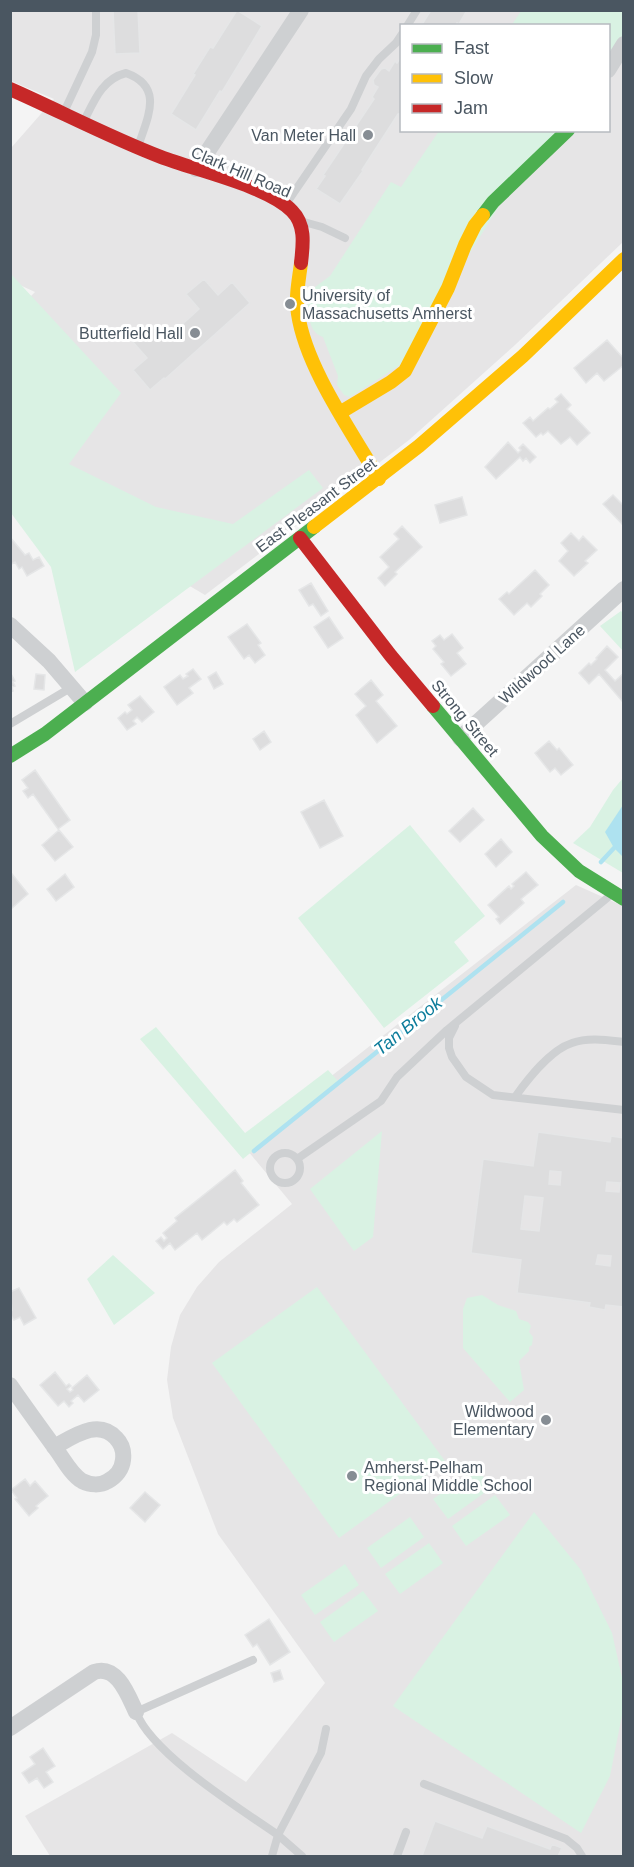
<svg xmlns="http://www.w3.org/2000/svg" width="634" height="1867" viewBox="0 0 634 1867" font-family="Helvetica,sans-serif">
	<rect width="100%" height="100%" fill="#f4f4f4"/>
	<path fill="#e6e5e6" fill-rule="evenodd" d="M11 11H623V242L515 345 409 440 205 595 25 489 11 316 35 292 11 281V148L54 99 11 81ZM402 26H608V130H402Z
		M576 885 623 906V1856H50L25 1816 172 1733 246 1782 325 1683 218 1534 173 1418 167 1380 171 1347 180 1315 197 1287 219 1262 292 1204 243 1145Z"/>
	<path fill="#d9f2e3" d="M521 11H623V35L609 59 608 26H511Z
		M439 131H559L529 158 400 365 350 397 344 395 337 385 338 376 323 337C306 332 309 307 307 293L330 276 391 182 401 187Z
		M11 274 121 393 69 464 156 507 233 524 309 470 323 488 75 672 51 567 11 513Z
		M621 611 623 613V651L600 626Z
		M623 778V873L573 843 590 827 613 790Z
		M410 825 485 916 454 942 469 961 384 1028 298 918Z
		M156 1027 245 1133 328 1070 338 1081 243 1159 140 1039Z
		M382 1131 373 1237 354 1251 310 1189Z
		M113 1255 155 1293 114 1325 87 1279Z
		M317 1287 445 1461 339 1538 212 1363Z
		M482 1295 498 1305 516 1311 519 1319 528 1322 531 1326 529 1332 533 1337 532 1345 529 1347V1351L519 1361 524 1390 510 1402 463 1348V1309L467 1298Z
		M477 1468 491 1488 448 1519 433 1499Z
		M495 1495 510 1515 466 1546 452 1526Z
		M534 1512 581 1570 612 1633 623 1682V1710L610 1776 581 1833 393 1706Z
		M410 1517 424 1537 381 1568 367 1548Z
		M429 1543 443 1563 400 1594 385 1574Z
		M345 1564 359 1585 315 1615 301 1595Z
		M363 1591 378 1611 334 1642 320 1622Z"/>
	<path fill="#aee2f0" d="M623 805V857L614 848 605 832Z"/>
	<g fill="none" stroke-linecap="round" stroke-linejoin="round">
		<path stroke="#aee2f0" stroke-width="4.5" d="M601 862 614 848
			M254 1151 563 902"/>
	</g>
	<path fill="#ddddde" stroke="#e5e6e7" stroke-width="1.5" fill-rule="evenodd" d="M113 10H138L140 53 115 54Z
		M237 10 262 26 222 92 220 91 196 130 171 114 195 75 193 74 210 47 213 48Z
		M431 10H467L459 24 457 23 455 26H421Z
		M402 56V114H398L362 170 363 171 340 204 316 189 325 176 323 175 374 99 372 97 378 87 374 85 373 80 381 69 385 68 389 71 395 61 397 63Z
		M204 279 218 295 232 282 250 303 165 379 164 378 150 390 133 370 147 358 132 341 151 325 164 341 199 309 186 294Z
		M607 340 624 359V365L604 381 597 373 586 383 574 368Z
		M561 394 571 405 567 409 590 433 577 445 570 437 561 444 548 431 543 435 541 433 536 437 523 423 530 417 533 421 548 408 550 409 558 402 555 399Z
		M508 442 518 453 521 450 519 448 523 444 536 457 530 463 526 458 523 461 520 457 496 479 485 467Z
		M613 495 622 504 624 503 623 525 603 504Z
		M462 497 467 515 440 523 435 505Z
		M402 526 422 547 395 572 397 574 385 586 378 578 389 567 380 557 399 539 394 534Z
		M571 533 579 541 583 536 597 550 585 561 588 563 574 576 559 561 568 551 561 543Z
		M10 537 25 555 29 553 33 560 39 557 44 566 27 576 22 567 19 569 15 562 10 565Z
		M535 570 549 585 540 594 542 596 531 607 527 603 514 615 499 599 507 592 509 594Z
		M311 583 328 611 321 616 313 604 309 606 299 590Z
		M329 617 343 638 328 648 314 627Z
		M247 624 261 643 258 645 265 655 255 663 249 655 244 659 228 637Z
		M452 634 463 648 457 653 466 664 451 676 441 664 444 662 433 649 436 646 432 641 440 635 444 640Z
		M607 646 618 657 605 670 615 681 624 673V699L622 701 599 674 589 684 579 673 589 663 591 665 597 659 596 658Z
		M193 669 201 679 189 688 193 693 177 705 164 687 180 675 183 679 188 676 186 674Z
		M10 672 15 681 13 682 15 686 12 687 13 691 10 692Z
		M216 672 223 684 214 689 208 677Z
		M36 674 45 675 44 690 34 689Z
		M371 680 383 695 376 701 397 726 377 743 356 715 366 706 355 694Z
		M140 696 154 712 142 722 137 717 133 721 136 724 127 730 118 718 125 712 127 714 132 710 128 705Z
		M264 731 271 742 260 750 253 739Z
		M549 741 557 750 559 748 573 765 561 775 555 768 550 772 535 753Z
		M35 770 70 820 58 829 33 794 28 798 23 791 28 788 22 780Z
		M324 800 343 836 320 848 301 812Z
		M473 808 484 820 460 842 449 831Z
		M59 830 73 847 55 861 42 845Z
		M501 839 512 852 496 867 485 854Z
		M526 872 538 885 521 899 524 903 500 924 496 919 499 917 488 905 509 886 511 889 514 886 512 884Z
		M12 874 28 894 11 909 10 875Z
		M65 874 74 887 56 901 47 889Z
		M538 1132 610 1142 611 1136 624 1138V1307L606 1305 605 1310 589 1307 590 1303 517 1293 521 1260 471 1253 483 1159 533 1166ZM550 1171 561 1172 560 1185 549 1184ZM607 1182 620 1183 619 1192 606 1191ZM525 1196 543 1198 539 1231 521 1229ZM598 1255 611 1256 610 1266 596 1264Z
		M235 1170 243 1181 241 1183 259 1205 237 1222 234 1219 227 1225 224 1222 202 1240 197 1233 175 1250 170 1243 163 1249 156 1241 161 1237 164 1241 167 1238 163 1233 177 1221 175 1218Z
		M19 1288 36 1318 24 1325 20 1317 14 1320 10 1314 12 1310 10 1292Z
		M55 1372 66 1386 69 1384 71 1386 67 1389 70 1392 73 1390 72 1388 87 1375 99 1390 84 1402 78 1395 71 1401 73 1403 69 1407 64 1401 58 1406 40 1385Z
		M25 1479 30 1486 35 1481 48 1496 36 1506 38 1508 29 1516 15 1499 17 1498 11 1490Z
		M145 1492 160 1505 145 1522 130 1508Z
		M269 1619 290 1652 270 1665 257 1644 253 1647 245 1635Z
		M280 1670 283 1679 274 1682 271 1673Z
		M43 1748 55 1766 46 1772 53 1782 44 1788 37 1778 29 1783 22 1773 35 1764 30 1757Z
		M435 1821 482 1838 487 1826 550 1849 552 1844 562 1848 558 1856H422Z"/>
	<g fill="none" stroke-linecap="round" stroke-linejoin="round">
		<path stroke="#ced0d2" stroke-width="8" d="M407 26 417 10
			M64 112 92 52 96 35V10
			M84 121C94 101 102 79 126 73 165 87 147 118 138 147
			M286 204 351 109 366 76 379 59 396 43 402 34
			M304 222 322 227 345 238
			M10 724 72 687
			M455 1026 449 1038V1048L452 1057 466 1077 493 1095 624 1110
			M515 1097C528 1079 550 1050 572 1043 588 1037 607 1040 624 1042
			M270 1168a15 15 0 1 1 30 0a15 15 0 1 1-30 0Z
			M297 1159 381 1101 397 1077 447 1030 612 894
			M253 1660 136 1712C152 1754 239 1808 278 1835L272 1856
			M424 1784 566 1839 577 1848 582 1856
			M302 1856 278 1835 321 1753 326 1729
			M397 1856 406 1832"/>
		<path stroke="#ced0d2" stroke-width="16" d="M608 70 624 44
			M196 169 301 10
			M10 625 49 661 85 703
			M460 738 624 589
			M10 1385C26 1408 42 1430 58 1452 65 1462 72 1475 82 1481 90 1485 100 1486 108 1481 116 1477 122 1469 123 1460 124 1452 122 1444 116 1438 98 1418 73 1437 54 1447
			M10 1728 94 1672C117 1664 128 1695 136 1712"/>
		<path stroke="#4caf50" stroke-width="14" d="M483 215 493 202 568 130
			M433 706 542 836 579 871 624 899
			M10 756 45 734 314 527"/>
		<path stroke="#ffc107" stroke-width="14" d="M301 263C299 280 295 297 298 314 306 368 352 432 379 479
			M341 412 391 382 405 371 448 288 465 245 475 225 483 215
			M314 527 419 446 523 356 624 259"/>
		<path stroke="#c62828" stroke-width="14" d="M10 89C60 111 109 137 161 157 195 170 268 186 292 211 306 225 303 245 301 263
			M300 538 391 656 433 706"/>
	</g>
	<g fill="#868d94" stroke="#fff" stroke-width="2">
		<circle cx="368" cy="135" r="6"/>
		<circle cx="290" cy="304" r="6"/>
		<circle cx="195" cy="333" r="6"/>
		<circle cx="546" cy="1420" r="6"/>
		<circle cx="352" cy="1476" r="6"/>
	</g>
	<g text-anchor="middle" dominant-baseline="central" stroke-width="6" stroke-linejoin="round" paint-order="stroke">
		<g font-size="16" fill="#4a5661" stroke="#fff" text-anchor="end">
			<text x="356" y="135">Van Meter Hall</text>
			<text x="302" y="295" text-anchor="start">University of<tspan x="302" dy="18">Massachusetts Amherst</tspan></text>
			<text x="183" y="333">Butterfield Hall</text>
			<text x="534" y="1411">Wildwood<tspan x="534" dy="18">Elementary</tspan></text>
			<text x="364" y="1467" text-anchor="start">Amherst-Pelham<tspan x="364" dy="18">Regional Middle School</tspan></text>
		</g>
		<g font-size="16" fill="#4a5661" stroke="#fff">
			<text transform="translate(241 172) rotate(23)">Clark Hill Road</text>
			<text transform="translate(316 505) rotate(-37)">East Pleasant Street</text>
			<text transform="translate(542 664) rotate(-42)">Wildwood Lane</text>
			<text transform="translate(465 718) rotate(50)">Strong Street</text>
		</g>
		<g font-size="18" font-style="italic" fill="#0c7c9b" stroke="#fff">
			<text transform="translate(408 1026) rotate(-39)">Tan Brook</text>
		</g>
	</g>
	<rect width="634" height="1867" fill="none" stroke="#4a5661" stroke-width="24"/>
	<rect x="400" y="24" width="210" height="108" fill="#ffffff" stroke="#b7bbc0" stroke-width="1.5"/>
	<rect x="412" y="44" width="30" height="9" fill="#4caf50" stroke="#b7bbc0" stroke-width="1.5"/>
	<text x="454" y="54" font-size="18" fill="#4a5661">Fast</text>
	<rect x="412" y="74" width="30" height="9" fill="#ffc107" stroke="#b7bbc0" stroke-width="1.5"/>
	<text x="454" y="84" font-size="18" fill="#4a5661">Slow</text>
	<rect x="412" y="104" width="30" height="9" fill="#c62828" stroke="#b7bbc0" stroke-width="1.5"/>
	<text x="454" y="114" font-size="18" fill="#4a5661">Jam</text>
</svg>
